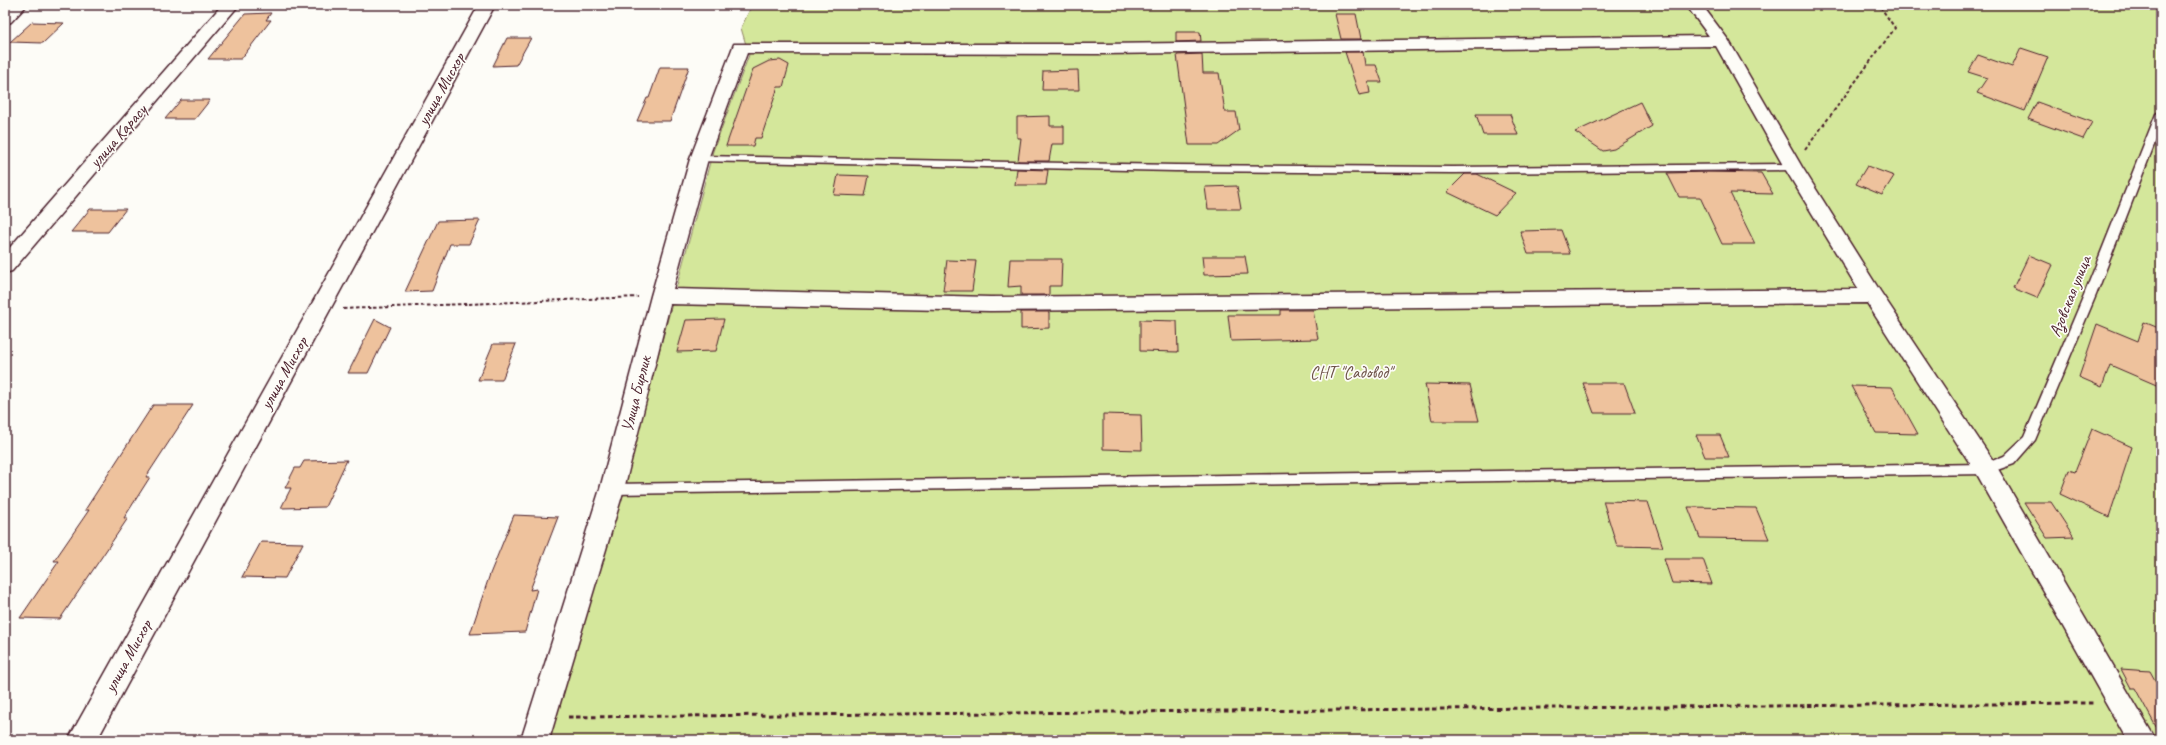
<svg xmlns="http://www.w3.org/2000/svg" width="2166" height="745" viewBox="0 0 2166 745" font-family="Caveat,sans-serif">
	<rect width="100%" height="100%" fill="#fdfcf7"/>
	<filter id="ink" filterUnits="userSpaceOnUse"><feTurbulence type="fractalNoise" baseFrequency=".025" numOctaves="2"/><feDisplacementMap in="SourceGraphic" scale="8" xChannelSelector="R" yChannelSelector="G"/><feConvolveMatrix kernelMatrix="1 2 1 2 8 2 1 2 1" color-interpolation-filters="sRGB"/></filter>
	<g filter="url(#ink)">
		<path fill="#d4e79b" stroke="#8f8363" d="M752 5H2161V740H541L625 479 713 151 749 55 741 28Z"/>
		<path fill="#eec29d" stroke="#4a1f2b" d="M271 13 266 20H271L241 59H208L245 14Z
			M1335 14H1356L1361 39H1341Z
			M32 22 64 23 43 43 10 42Z
			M1176 32H1200L1201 41 1176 42Z
			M507 38H531L516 65 493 66Z
			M2021 48 2048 57 2025 111 1977 93 1987 78 1968 72 1978 55 2012 67Z
			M1345 52H1363L1365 65H1376L1382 82H1368L1370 93 1359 95Z
			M1202 54 1203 73H1219L1225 112H1236L1239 130 1218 145H1189L1177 55Z
			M780 60 789 65 783 87H778L761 138H755L753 146H726L753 69 769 61Z
			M660 67H689L670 121H637L647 98H649Z
			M1078 70 1079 90H1042L1043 71Z
			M181 100H210L195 119H165Z
			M1640 102 1652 126 1614 149 1603 151 1575 132Z
			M2037 102 2092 122 2083 139 2028 119Z
			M1476 114H1510L1518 135H1483Z
			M1050 116V126H1064V144H1052L1049 161H1018L1021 138H1017V117Z
			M1867 166 1894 176 1882 195 1856 184Z
			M1017 169 1048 170 1046 185H1015Z
			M1708 172 1761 173 1773 194 1730 193 1755 244H1722L1700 197H1679L1667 173Z
			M1465 174H1477L1516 193 1495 215 1447 192Z
			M838 175 869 176 865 196 834 195Z
			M1237 186 1241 209H1208L1205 187Z
			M90 209H126L108 232H71Z
			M480 220 469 244H450L432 291 405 292 438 221Z
			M1561 230 1570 254H1528L1520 231Z
			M2029 255 2053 265 2037 298 2013 288Z
			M1202 256H1245L1248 274 1204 275Z
			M1010 259H1062L1061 286H1049V295H1021V286L1008 287Z
			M947 260 976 261 972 291H943Z
			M1281 310H1313L1318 339 1231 341 1228 315H1281Z
			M1021 312H1049V328L1021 329Z
			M375 319 390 327 368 373H348Z
			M724 319 716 351 677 352 686 320Z
			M1140 320 1177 321 1178 352 1140 351Z
			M2144 322 2161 329V387L2110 365 2102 387 2079 377 2097 324 2138 341Z
			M493 344H516L502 380H478Z
			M1583 383H1624L1635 413H1594Z
			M1425 384 1470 385 1479 421H1432Z
			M1851 386 1892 387 1918 434 1876 433Z
			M153 405H193L146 477H150L124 518H128L60 619 20 618 59 561H54L89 510H85Z
			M1103 414 1141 415 1142 450 1103 449Z
			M2092 429 2132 447 2109 517 2060 494 2069 470 2075 472Z
			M1696 435H1720L1729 457H1705Z
			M347 460 325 507 281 508 291 488H285L295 468H300L304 461Z
			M1603 501 1648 502 1663 547 1617 546Z
			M2024 502H2051L2074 537 2047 538Z
			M1688 507 1756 508 1769 539 1700 538Z
			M514 515 558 517 530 590 537 589 525 632 470 634 490 574Z
			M261 542 303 543 285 578 242 577Z
			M1664 559H1703L1712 584 1672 583Z
			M2121 669 2150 671 2161 691V736L2135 688H2131Z"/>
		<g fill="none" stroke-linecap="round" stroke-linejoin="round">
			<g stroke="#4a1f2b" stroke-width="3">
				<path id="lane" d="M2161 111V127L2096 295 2035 440 2014 464 1986 474 612 494 607 493 605 489 607 485 612 484 1985 464 2004 456 2024 437 2084 295 2156 114Z
					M699 156 1175 165 1453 167 1793 164 1798 167 1793 170 1453 173 1175 171 695 161 694 159Z"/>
			</g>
			<g stroke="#4a1f2b" stroke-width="3">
				<path id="street" d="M10 5H27L11 22 5 24V10Z
					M222 5H239L12 271 5 273V253Z
					M479 5H495L97 740H68Z
					M1686 5H1702L1729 41 1802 167 1880 291 1994 462 2156 740H2127L1978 476 1867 303 990 311 670 304 624 489 549 740H521L600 489 651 296 690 159 734 44H1104L1709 36ZM1716 46 1784 167 1858 289 990 297 673 289 708 159 747 53 1104 54Z"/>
			</g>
			<path stroke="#4a1f2b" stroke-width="2" stroke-dasharray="3.5 2.5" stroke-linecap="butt" d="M1805 150 1895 28 1879 5
				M343 309 638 297"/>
			<path stroke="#4a1f2b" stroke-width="3" stroke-dasharray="4.5 3.5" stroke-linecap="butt" d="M568 717 2093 703"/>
			<use href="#lane" fill="#fdfcf7" fill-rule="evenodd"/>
			<use href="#street" fill="#fdfcf7" fill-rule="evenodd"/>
		</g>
	</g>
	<g text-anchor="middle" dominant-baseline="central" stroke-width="3.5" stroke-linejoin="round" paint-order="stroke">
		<g font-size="17" fill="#4a1f2b" stroke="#fdfcf7">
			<text transform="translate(441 89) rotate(-61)">улица Мисхор</text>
			<text transform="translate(118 136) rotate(-49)">улица Карасу</text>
			<text transform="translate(2070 296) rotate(-68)">Азовская улица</text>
			<text transform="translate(284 373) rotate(-61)">улица Мисхор</text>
			<text transform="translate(636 394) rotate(-76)">Улица Бирлик</text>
			<text transform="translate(128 656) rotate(-61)">улица Мисхор</text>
		</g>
		<g font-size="17" fill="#6c5147" stroke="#fdfcf7">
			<text x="1351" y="372">СНТ "Садовод"</text>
		</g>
	</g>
	<rect width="2166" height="745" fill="none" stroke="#fdfcf7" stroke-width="20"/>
	<rect x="10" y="10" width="2146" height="725" fill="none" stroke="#4a1f2b" stroke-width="1.5" filter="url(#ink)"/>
</svg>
